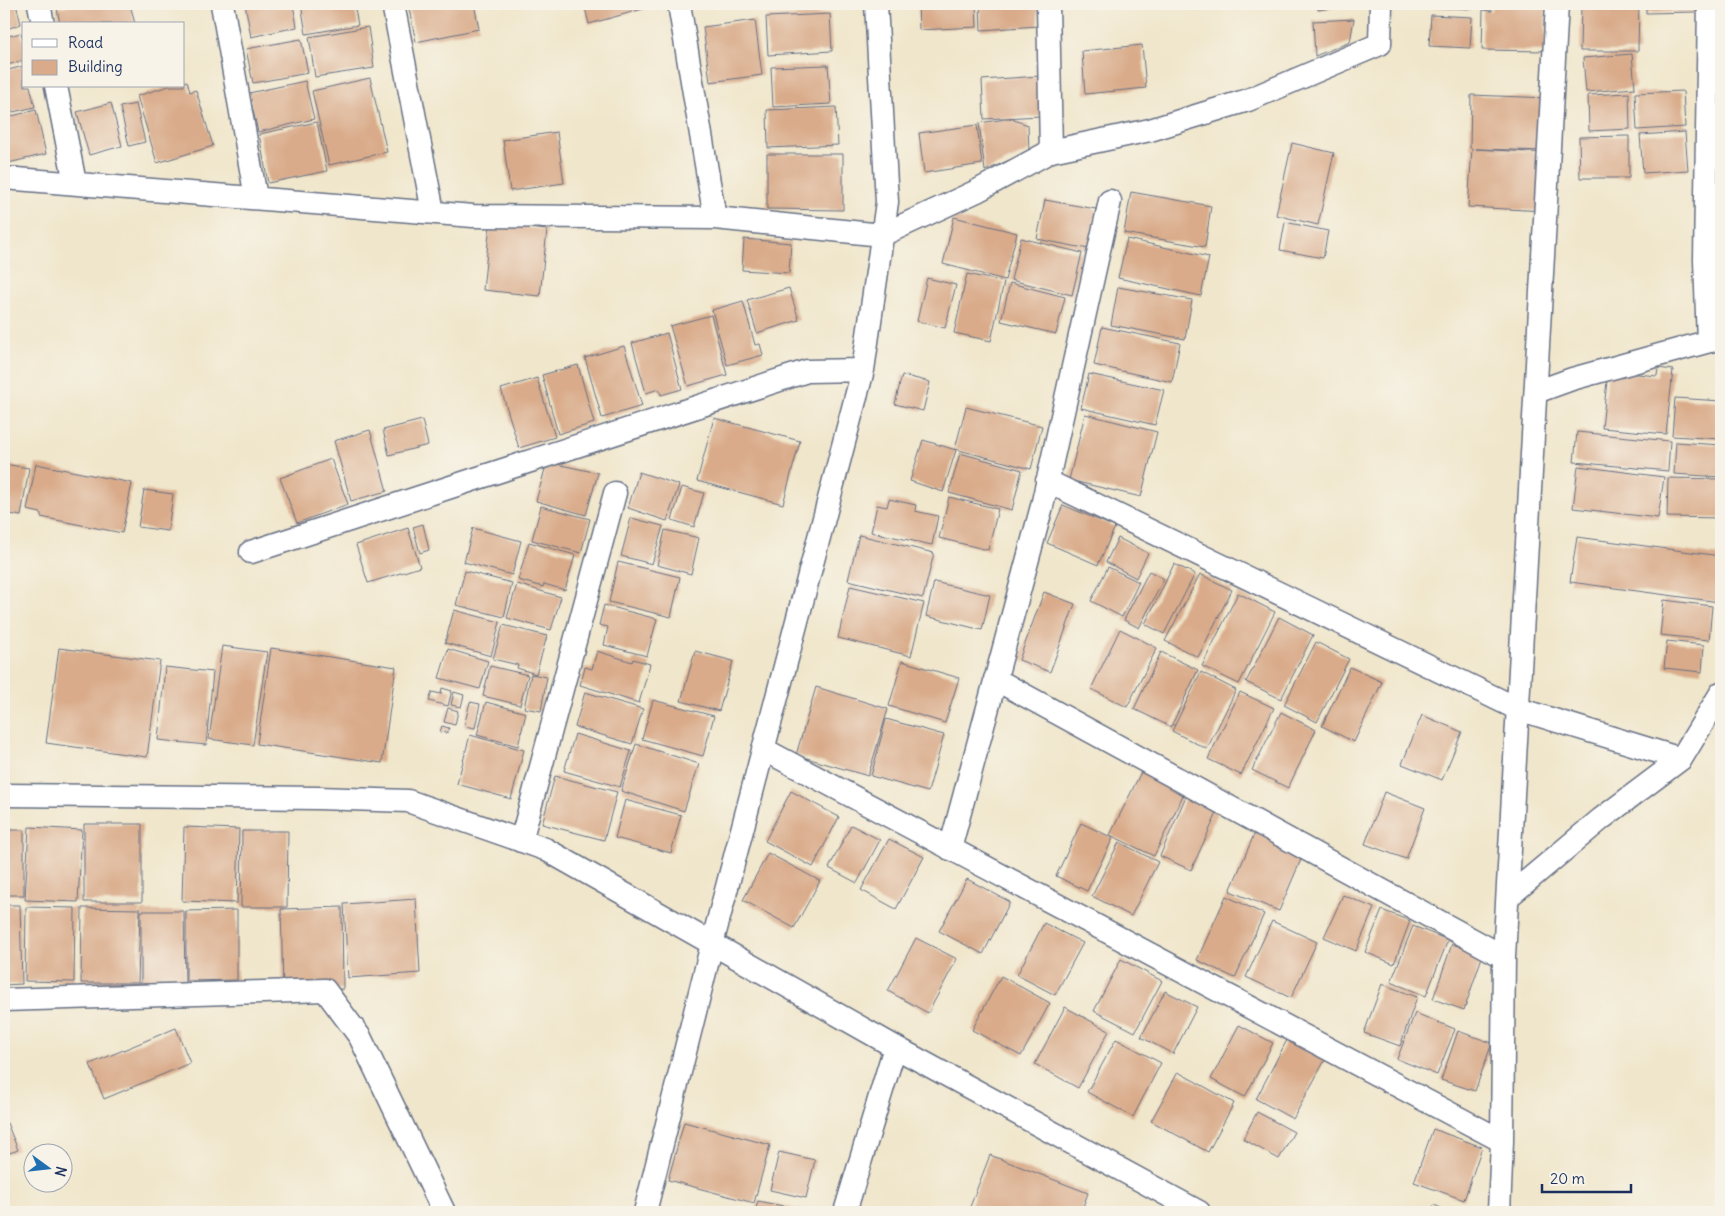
<svg xmlns="http://www.w3.org/2000/svg" width="1725" height="1216" viewBox="0 0 1725 1216" font-family="Delius,sans-serif">
	<rect width="100%" height="100%" fill="#f7f3e8"/>
	<filter id="ink" filterUnits="userSpaceOnUse"><feTurbulence type="fractalNoise" baseFrequency=".02" numOctaves="2"/><feDisplacementMap in="SourceGraphic" scale="10" xChannelSelector="R" yChannelSelector="G"/><feConvolveMatrix kernelMatrix="1 2 1 2 8 2 1 2 1" color-interpolation-filters="sRGB"/></filter>
	<filter id="wash" filterUnits="userSpaceOnUse"><feTurbulence type="fractalNoise" baseFrequency=".0096" numOctaves="4" result="noise"/><feDisplacementMap in="SourceGraphic" scale="20" xChannelSelector="R" yChannelSelector="G"/><feGaussianBlur stdDeviation="1.12" result="paint"/><feColorMatrix in="noise" values="0 0 0 0 0 0 0 0 0 0 0 0 0 0 0 0 0 1.4 0 .05"/><feComposite in="paint" operator="in"/></filter>
	<g filter="url(#wash)">
		<rect width="100%" height="100%" fill="#f0e6cb"/>
		<g id="blocks">
			<path fill="#d9ab8a" d="M4 4H16L21 24 4 30Z
				M77 4H130L135 24H60L57 8Z
				M245 4H293L297 27 251 37Z
				M301 4H354L358 25 306 34Z
				M408 4H474L479 29 416 42Z
				M584 4H649L650 7 589 24Z
				M918 4H976L977 27 919 30Z
				M980 4H1038V26L981 30Z
				M1317 4H1350V5L1318 10Z
				M1423 4H1473V9L1423 7Z
				M1492 4H1546L1545 51 1482 50 1483 10 1492 11Z
				M1581 4H1639L1638 51H1580Z
				M1646 4H1695L1696 12 1646 13Z
				M830 14 832 51 768 55 766 17Z
				M1431 15 1472 17 1470 48 1429 46Z
				M1354 19 1350 42 1315 56 1313 21Z
				M755 20 762 75 710 82 703 27Z
				M368 27 374 68 315 77 309 37Z
				M21 33 24 43V60L4 66V37Z
				M301 39 308 73 253 83 246 49Z
				M1142 45 1146 88 1085 94 1082 51Z
				M1632 54 1635 88 1586 92 1583 58Z
				M828 65 831 104 773 107 771 67Z
				M24 66V86H30L35 107 4 114V71Z
				M1040 76 1041 116 984 119 982 80Z
				M370 78 387 152 329 165 312 91Z
				M187 81 190 92 196 90 213 146 157 163 137 96 169 86H184V82Z
				M305 81 314 119 258 132 249 93Z
				M1683 91 1685 127 1637 130 1635 93Z
				M1629 93 1630 129 1589 131 1588 95Z
				M1471 95 1549 98 1547 151 1476 149 1548 153 1545 211 1468 207 1472 148H1470Z
				M111 103 122 146 89 155 77 112Z
				M136 104 145 142 129 146 120 107Z
				M836 107 838 145 768 148 767 110Z
				M36 110 46 154 4 164V118Z
				M1013 118 1014 120 1028 125 1029 151 985 171 979 123Z
				M317 122 327 171 268 183 259 134Z
				M977 125 982 164 924 173 919 133Z
				M557 132 564 183 510 191 503 140Z
				M1685 132 1688 170 1643 173 1640 135Z
				M1629 136V178H1580L1579 137Z
				M1292 143 1334 153 1318 225 1276 215Z
				M767 154H843V210L767 209Z
				M1131 192 1211 206 1205 247 1124 233Z
				M1045 200 1096 209 1089 249 1037 239Z
				M954 217 1017 233 1005 280 943 264Z
				M1285 222 1328 231 1323 258 1280 250Z
				M490 224 547 230 540 296 483 290Z
				M1021 238 1082 253 1072 295 1011 280Z
				M744 239 791 243 789 273 742 270Z
				M1127 239 1209 257 1201 296 1118 278Z
				M967 274 1004 282 991 341 954 333Z
				M927 278 956 285 945 328 917 321Z
				M1010 283 1065 297 1056 334 1001 321Z
				M1118 287 1192 300 1185 339 1111 325Z
				M789 288 799 320 757 333 747 300Z
				M743 301 755 345 760 344 763 355 727 365 712 310Z
				M711 315 727 375 688 386 670 326Z
				M1102 327 1180 343 1172 382 1094 365Z
				M667 333 682 389 661 395 659 389 646 393 632 343Z
				M624 346 642 406 602 418 585 358Z
				M578 365 594 423 558 434 542 375Z
				M1658 368 1673 370 1666 434 1602 428 1608 371 1657 376Z
				M1089 374 1164 390 1155 425 1081 408Z
				M902 375 930 382 923 411 895 404Z
				M537 378 555 437 519 448 501 389Z
				M1675 398 1721 401V439L1672 436Z
				M966 407 1042 426 1031 469 955 449Z
				M1085 414 1157 432 1141 497 1069 480Z
				M714 418 800 441 783 504 697 481Z
				M422 420 428 445 389 455 383 430Z
				M370 430 387 491 351 501 334 441Z
				M1577 432 1670 441 1668 471 1574 462Z
				M923 440 956 450 943 492 910 481Z
				M1676 442 1721 445V477L1674 474Z
				M960 453 1022 470 1012 510 949 493Z
				M331 459 348 504 297 523 280 478Z
				M547 462 598 473 586 515 536 501Z
				M4 464 29 468 21 516 4 513Z
				M36 464 132 483 122 533 41 517V513L27 510Z
				M1578 466 1664 477 1658 518 1573 508Z
				M639 472 679 485 667 521 628 508Z
				M1668 478 1721 479 1720 518 1667 517Z
				M682 487 704 493 694 527 672 520Z
				M144 490 173 494 168 531 138 527Z
				M949 497 998 509 988 550 939 538Z
				M889 499 916 505 915 511 938 516 932 545 871 532 877 505 887 507Z
				M1063 505 1115 527 1098 565 1047 543Z
				M541 506 590 519 581 553 532 540Z
				M631 518 663 526 652 564 621 556Z
				M423 524 429 550 420 553 413 527Z
				M408 528 420 567 368 583 356 545Z
				M473 528 521 541 512 575 464 562Z
				M665 530 699 538 691 574 657 565Z
				M859 535 934 553 923 598 848 580Z
				M1577 537 1721 556V589L1719 602 1570 582Z
				M1118 538 1148 553 1136 578 1106 562Z
				M529 542 575 555 565 590 544 584 543 587 518 580Z
				M618 562 680 577 671 617 609 602Z
				M1174 564 1195 574 1164 634 1145 624Z
				M1108 567 1139 582 1122 617 1091 601Z
				M465 571 512 583 504 617 456 605Z
				M1149 571 1164 579 1139 628 1124 620Z
				M1200 574 1232 590 1198 657 1165 641Z
				M934 582 990 595 982 630 926 616Z
				M517 584 561 597 551 630 507 618Z
				M850 586 924 603 911 656 838 638Z
				M1044 592 1075 604 1050 672 1019 660Z
				M1238 593 1275 612 1239 684 1202 666Z
				M1664 600 1712 606 1709 640 1660 635Z
				M604 605 657 619 647 656 604 645 608 627 599 625Z
				M454 610 500 622 491 656 445 643Z
				M1279 617 1313 635 1281 699 1246 682Z
				M503 625 547 636 536 674 517 668 518 665 493 659Z
				M1120 629 1157 648 1127 707 1091 689Z
				M1667 641 1704 645 1702 672 1664 668Z
				M1316 642 1349 659 1317 722 1284 705Z
				M222 646 267 652 253 745 209 739Z
				M59 648 160 661 147 757 46 743Z
				M271 648 396 667 382 763 257 744Z
				M448 649 488 661 480 689 439 678Z
				M597 651 632 662 633 659 650 664 639 703 580 685 585 667 592 669Z
				M695 651 733 661 719 711 681 701Z
				M1161 652 1198 670 1171 727 1134 709Z
				M902 661 959 678 945 723 889 706Z
				M490 666 528 675 520 705 483 696Z
				M165 667 213 672 206 745 158 740Z
				M1350 667 1382 682 1354 742 1322 726Z
				M1201 672 1236 690 1207 749 1172 731Z
				M531 674 547 677 541 711 524 708Z
				M816 687 888 709 868 776 796 755Z
				M442 688 452 691 448 706 429 701 432 692 441 694Z
				M454 692 464 695 461 707 451 705Z
				M585 692 643 709 632 744 575 727Z
				M1240 692 1274 708 1241 775 1208 759Z
				M653 700 714 716 703 756 642 739Z
				M470 702 480 704 475 728 464 726Z
				M486 702 526 713 518 746 477 735Z
				M448 708 458 711 455 725 444 722Z
				M1281 712 1316 730 1288 788 1252 770Z
				M1422 715 1462 732 1442 780 1402 764Z
				M886 719 944 735 928 792 871 776Z
				M442 726 449 728 447 733 440 732Z
				M575 734 631 751 620 787 564 771Z
				M470 735 524 750 511 799 457 784Z
				M636 744 699 764 684 811 621 791Z
				M1142 770 1185 791 1154 856 1110 835Z
				M555 776 617 792 604 840 542 824Z
				M791 791 839 817 813 867 765 841Z
				M1384 792 1425 808 1406 859 1365 844Z
				M1186 796 1218 811 1191 870 1160 856Z
				M625 800 681 815 671 853 615 838Z
				M1081 823 1113 838 1087 891 1056 876Z
				M84 824H142V902H84Z
				M851 825 880 840 857 883 829 868Z
				M29 827 82 830 78 902 25 900Z
				M184 827 239 829 237 903 182 901Z
				M4 830H24V895H4Z
				M1256 830 1305 850 1279 911 1230 891Z
				M242 831H288L287 907H241Z
				M889 839 924 857 896 909 861 890Z
				M1119 842 1158 862 1131 916 1092 896Z
				M768 853 820 881 794 928 743 900Z
				M967 879 1010 902 983 954 939 931Z
				M1343 895 1374 908 1356 951 1324 937Z
				M1226 896 1264 914 1235 978 1197 960Z
				M416 899 420 973 348 978 344 904Z
				M4 905H20L22 984 4 985Z
				M26 907 75 908 74 982 25 981Z
				M342 907 343 989 283 990 281 909Z
				M82 908 140 909 138 983H81Z
				M237 910V980L186 981V911Z
				M1382 910 1410 921 1394 964 1365 952Z
				M141 911H184L185 987H141Z
				M1272 921 1317 942 1291 998 1246 977Z
				M1044 923 1083 943 1055 995 1017 975Z
				M1413 926 1448 940 1426 996 1391 982Z
				M916 938 957 959 928 1013 888 991Z
				M1452 944 1483 954 1464 1010 1433 999Z
				M1121 959 1162 981 1135 1032 1094 1011Z
				M1001 976 1050 1003 1021 1056 972 1030Z
				M1382 984 1417 997 1400 1046 1364 1033Z
				M1165 991 1197 1007 1173 1054 1141 1037Z
				M1065 1007 1109 1031 1078 1088 1035 1064Z
				M1415 1013 1455 1029 1437 1075 1397 1059Z
				M1239 1025 1273 1043 1245 1097 1211 1079Z
				M176 1028 190 1063 104 1099 90 1064Z
				M1458 1031 1492 1043 1475 1091 1441 1080Z
				M1116 1039 1161 1063 1133 1117 1087 1092Z
				M1287 1040 1325 1060 1293 1119 1256 1099Z
				M1178 1072 1234 1103 1208 1152 1151 1121Z
				M1257 1112 1294 1132 1279 1159 1243 1139Z
				M684 1122 770 1145 754 1203 668 1180Z
				M7 1123 18 1150 4 1155V1124Z
				M1433 1129 1482 1147 1464 1200 1414 1182Z
				M779 1152 815 1160 806 1198 770 1190Z
				M990 1155 1088 1193 1081 1212H968Z
				M758 1201 808 1211V1212H755Z
				M1434 1205 1450 1212H1430Z"/>
		</g>
	</g>
	<g filter="url(#ink)">
		<use href="#blocks" fill-opacity="0" stroke="#666f84" stroke-width="1"/>
		<g fill="none" stroke-linecap="round" stroke-linejoin="round">
			<g stroke="#666f84" stroke-width="25">
				<path id="minor" d="M39 4 43 24
					M222 4 256 198
					M393 4 433 212
					M679 4 715 218
					M56 86 75 183
					M1051 151 1150 130 1248 100 1380 44 1381 4
					M4 178 473 216 715 218 882 235 977 191 1051 151 1048 4
					M1708 341 1705 260 1709 4
					M1536 392 1572 379 1721 338
					M1047 481 1518 709 1681 759
					M251 552 807 371 863 370
					M995 679 1504 957
					M763 749 1502 1141
					M4 795 318 798 408 801 545 849 895 1047 1199 1212
					M521 841 615 493
					M950 849 1042 506 1110 201
					M1508 897 1601 819 1681 759 1721 693
					M4 1000 325 990 360 1037 444 1212
					M645 1212 712 944 863 370 887 202 876 4
					M845 1212 895 1047
					M1499 1212 1502 1141 1504 957 1557 4"/>
			</g>
			<use href="#minor" stroke="#fff" stroke-width="22"/>
		</g>
	</g>
	<rect width="1725" height="1216" fill="none" stroke="#f7f3e8" stroke-width="20"/>
	<rect x="22" y="22" width="162" height="65" fill="#f7f3e8" stroke="#9fa5b1"/>
	<rect x="32" y="39" width="25" height="8" fill="#ffffff" stroke="#9fa5b1"/>
	<text x="68" y="48" font-size="15" fill="#1b2f5e">Road</text>
	<rect x="32" y="60" width="25" height="15" fill="#d9ab8a" stroke="#9fa5b1"/>
	<text x="68" y="72" font-size="15" fill="#1b2f5e">Building</text>
	<g transform="translate(48 1168) rotate(105)"><circle r="24" fill="#f7f3e8" stroke="#9fa5b1"/>
	<path d="M0-4L9 19L0 12L-9 19Z" fill="#1f6fb2"/>
	<text y="-8" font-size="14" font-weight="bold" text-anchor="middle" fill="#1b2f5e">N</text>
	</g>
	<path d="M1542 1184v8h89v-8" fill="none" stroke="#1b2f5e" stroke-width="2.5"/>
	<text x="1550" y="1184" font-size="15" fill="#1b2f5e" stroke="#f7f3e8" stroke-width="4" paint-order="stroke">20 m</text>
</svg>
